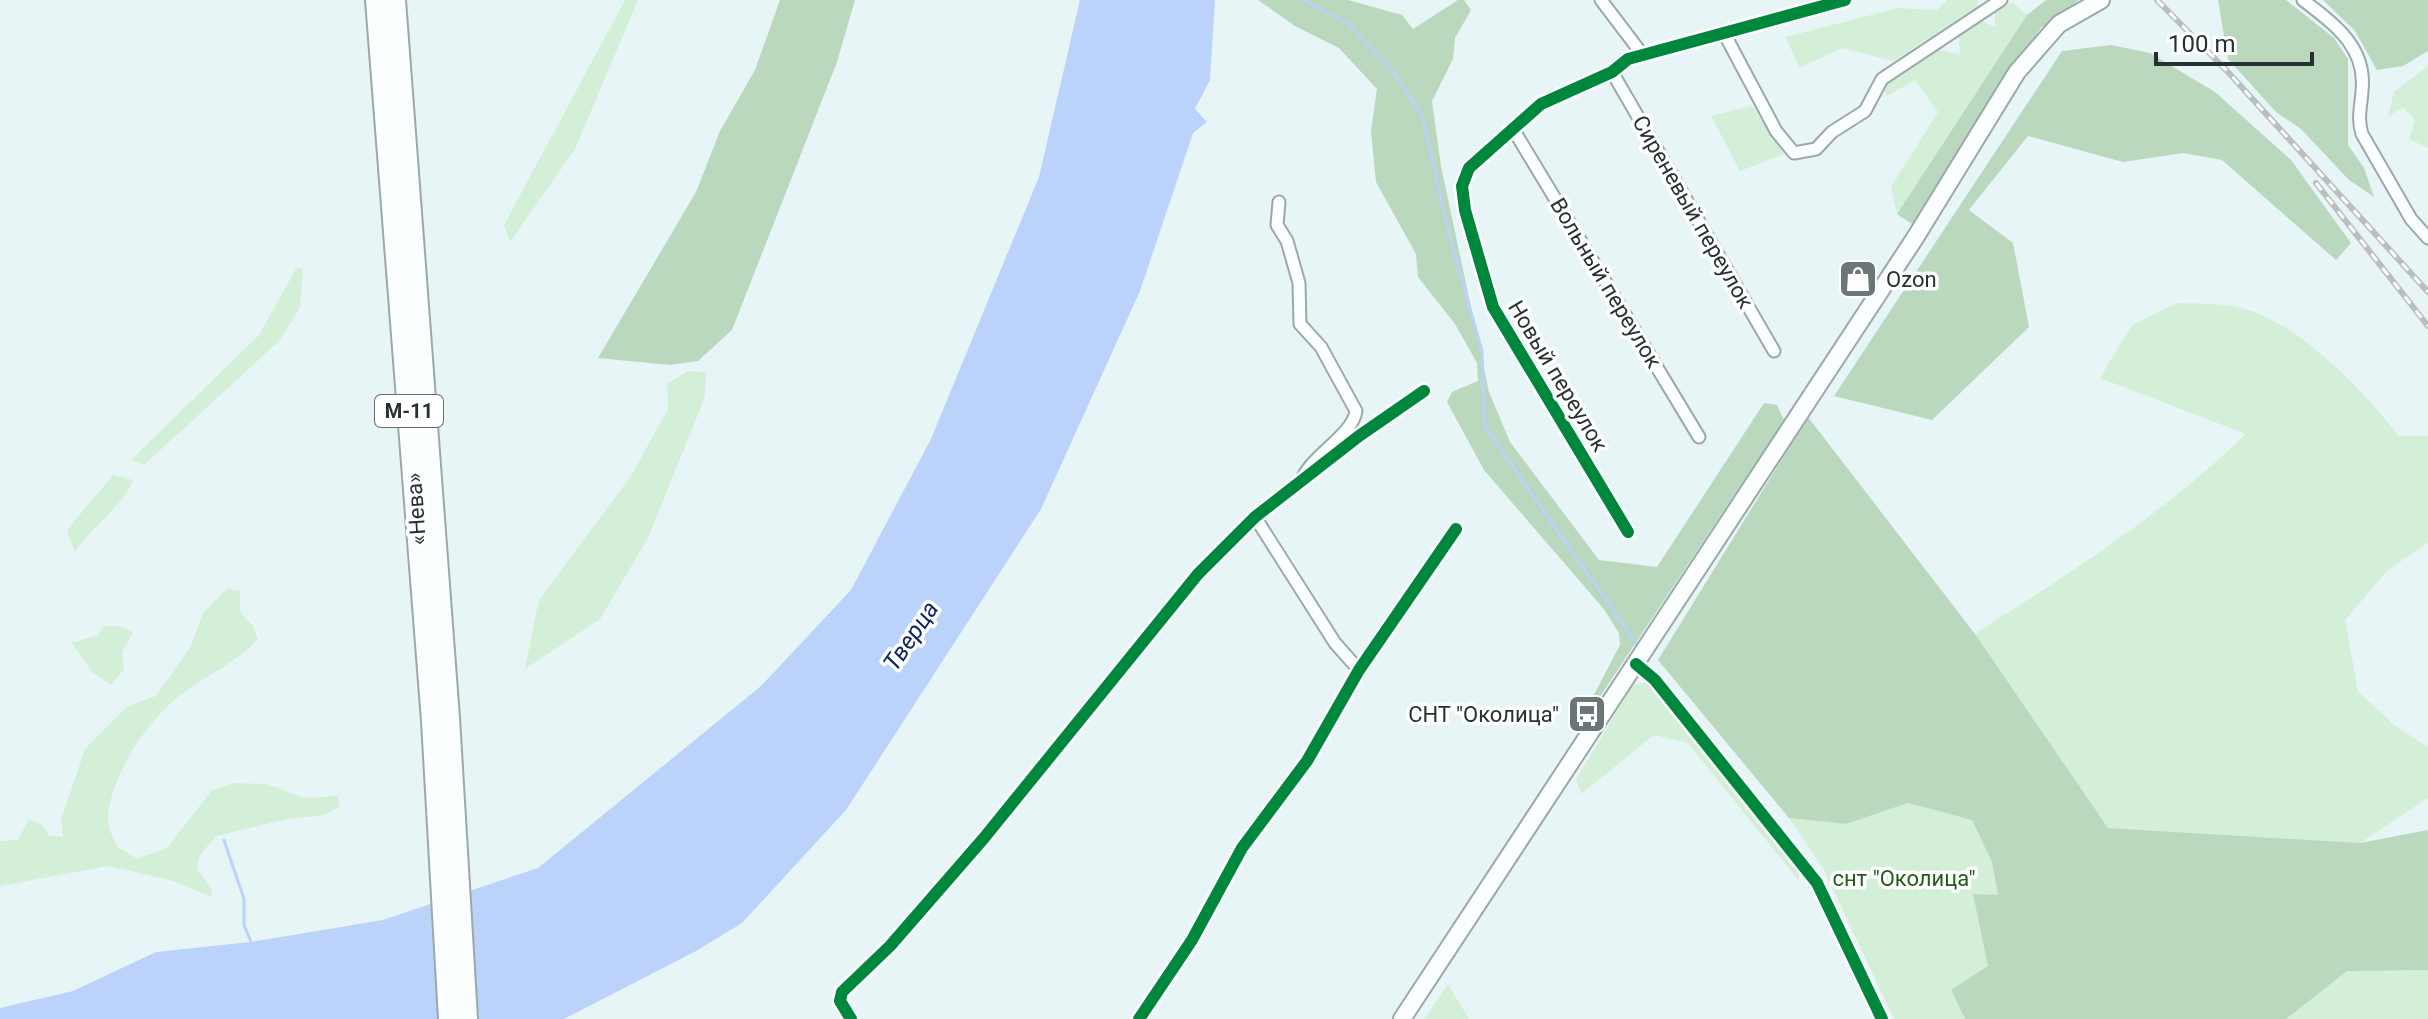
<svg xmlns="http://www.w3.org/2000/svg" width="2428" height="1019" viewBox="0 0 2428 1019" font-family="Roboto,sans-serif">
	<rect width="100%" height="100%" fill="#e7f5f7"/>
	<path fill="#d3efd7" d="M625 0H638L575 149 510 242 504 225Z
		M1947 0H1977L1978 6 1894 61 1842 48 1799 68 1786 37 1898 8 1937 10Z
		M2012 2 2027 15 1897 214 1891 187 1938 112 1915 80 1887 96 1882 85 1939 50 1960 54 1958 29 1981 21 1995 27V13Z
		M2428 66V148L2409 139 2415 120 2403 107 2388 117 2394 92Z
		M1752 106 1784 154 1740 171 1711 116Z
		M297 267 303 269 300 308 279 341 144 465 131 460 259 335Z
		M2177 303C2195 304 2215 303 2232 306 2295 317 2361 388 2399 436H2428V542L2387 571 2345 620 2358 691 2394 725 2428 747V798L2360 843 2108 828 1975 634C2074 570 2161 516 2246 434L2100 378 2132 325Z
		M688 371 706 372 705 397 648 538 600 619 525 669 539 600 631 476 668 409 667 384Z
		M113 475 133 480C122 508 91 526 75 552L67 530Z
		M227 589 240 591V612L253 626 258 639C236 663 208 674 183 693 148 719 111 774 108 818 108 829 113 838 118 847L137 859 168 847 212 790 235 783 267 784 304 798 338 796 340 806 325 815 287 819 216 836 200 855 197 869 212 889 211 897 174 881 108 866 0 886V841L18 840 29 819 43 826 49 836 63 837 61 820 85 749 128 706 156 696 191 646 203 613Z
		M104 626H119L133 632 122 652 124 669 111 685 92 672 72 643 98 635Z
		M1649 682 1799 868V881L1688 743 1654 735 1581 794 1576 779 1633 685Z
		M1908 803 1972 820 1992 862 1998 896 1973 894 1989 967 1951 990 1965 1019H1894L1824 870 1789 818 1846 824Z
		M2347 970H2428V1019H2286Z
		M1448 984 1469 1019H1424Z"/>
	<path fill="#b9d8bd" d="M780 0H855L837 62 732 330 698 361 670 365 598 358 696 192 720 131 755 70Z
		M1258 0H1348L1402 15 1413 29 1458 0H1464L1471 10 1455 38 1453 59 1432 101 1441 166 1489 392 1510 442 1599 560 1657 567 1764 403 1777 405 1784 420 1593 707 1588 706 1620 645 1619 633 1603 608 1484 470 1447 402 1452 392 1478 381 1477 363 1455 324 1418 277 1416 254 1376 182 1371 131 1377 89 1339 48 1295 26Z
		M2046 0H2079L2040 29 1912 224 1897 214 2027 15Z
		M2218 0H2286L2334 38 2348 59V145L2364 168 2374 197 2349 180 2301 129 2276 112 2228 59Z
		M2323 0H2428V51L2403 66 2377 70 2355 31Z
		M2111 45 2150 53 2215 92 2291 160 2351 243 2336 260 2222 160 2183 153 2123 162 2028 136 1969 210 2013 243 2029 327 1932 420 1834 396 2062 51Z
		M1808 417 1975 634 2108 828 2360 843 2428 830V970L2347 971 2286 1019H1965L1951 990 1988 966 1973 894 1998 895 1992 862 1972 820 1908 803 1846 824 1789 818 1658 660Z"/>
	<path fill="#bbd2fa" d="M1080 0H1215L1210 80 1195 109 1207 122 1193 133 1140 291 1041 509 846 810 742 923 696 951 564 1019H0V1008L73 991 156 952 251 942 383 920 538 868 761 686 851 590 931 439 1039 177Z"/>
	<g fill="none" stroke-linecap="round" stroke-linejoin="round">
		<path stroke="#bbd2fa" stroke-width="3" d="M1303 0 1347 23 1391 69 1422 115 1451 241 1482 351 1485 427 1638 646
			M224 840 244 899V925L251 942"/>
		<g stroke="#9da8a9" stroke-width="15">
			<path id="minor" d="M1601 0 1642 54
				M2303 0C2334 24 2367 47 2362 91 2361 108 2357 117 2362 134L2411 219 2428 238
				M1724 33 1776 131 1794 153 1816 149 1832 132 1865 111 1882 79 2001 0
				M1612 72 1774 351
				M1513 129 1699 437
				M1279 202 1277 225 1287 241 1299 283 1300 324 1321 347 1356 411C1353 434 1315 453 1303 477
				M1255 517 1335 643 1359 670
				M1628 532 1493 307 1465 210 1462 186 1469 168 1541 104 1612 72 1628 59 1845 0
				M1636 664 1655 680 1817 883 1882 1019
				M851 1019 840 1001 842 992 890 946 984 838 1198 574 1255 517 1359 436 1424 391
				M1139 1019 1192 940 1242 848 1307 761 1359 670 1456 529"/>
		</g>
		<g stroke="#9da8a9" stroke-width="20">
			<path id="secondary" d="M1402 1019 1915 238 2017 72 2059 24 2101 0"/>
		</g>
		<g stroke="#9da8a9" stroke-width="24">
			<path id="motorway" d="M376 0 432 721 449 1019
				M395 0 449 718 467 1019"/>
		</g>
		<use href="#minor" stroke="#fbfefe" stroke-width="11"/>
		<use href="#secondary" stroke="#fbfefe" stroke-width="16"/>
		<use href="#motorway" stroke="#fbfefe" stroke-width="20"/>
		<g stroke="#bbbebe" stroke-width="6">
			<path id="rail" d="M2157 0 2228 72 2428 292
				M2316 183 2428 326"/>
		</g>
		<use href="#rail" stroke="#fff" stroke-width="3" stroke-dasharray="9" stroke-linecap="butt"/>
		<g stroke="#fff" stroke-width="17">
			<path id="cycleway" d="M1628 532 1493 307 1465 210 1462 186 1469 168 1541 104 1612 72 1628 59 1845 0
				M1636 664 1655 680 1817 883 1882 1019
				M851 1019 840 1001 842 992 890 946 984 838 1198 574 1255 517 1359 436 1424 391
				M1139 1019 1192 940 1242 848 1307 761 1359 670 1456 529"/>
		</g>
		<use href="#cycleway" stroke="#00873e" stroke-width="12"/>
	</g>
	<defs>
		<g id="shop-square" transform="scale(2)"><rect x="-9" y="-9" width="18" height="18" rx="4" fill="#6a7677" stroke="#fff"/><path d="M-5-2.5h2.3a2.7 3.5 0 0 1 5.4 0H5L5.5 6h-11ZM-1.5-2.5h3a1.5 2.3 0 0 0-3 0Z" fill="#fff"/></g>
		<g id="bus-square" transform="scale(2)"><rect x="-9" y="-9" width="18" height="18" rx="4" fill="#6a7677" stroke="#fff"/><path d="M-5-6H5V4H4V6H2V4H-2V6H-4V4H-5ZM-3.5-4V0h7V-4ZM-3.5 1.2v1.5H-2V1.2ZM2 1.2v1.5H3.5V1.2Z" fill="#fff"/></g>
	</defs>
	<g fill-rule="evenodd">
		<use href="#shop-square" x="1858" y="279"/>
		<use href="#bus-square" x="1587" y="714"/>
	</g>
	<g text-anchor="middle" dominant-baseline="central" stroke-width="7" stroke-linejoin="round" paint-order="stroke">
		<rect fill="#fff" stroke="#686f70" stroke-width="2" x="375" y="395" width="68" height="32" rx="6"/>
		<g font-size="20" font-weight="bold" fill="#273132">
			<text x="409" y="411">М-11</text>
		</g>
		<g font-size="22" fill="#273132" stroke="#fff">
			<text transform="translate(1693 212) rotate(60)">Сиреневый переулок</text>
			<text transform="translate(1606 283) rotate(59)">Вольный переулок</text>
			<text transform="translate(1558 376) rotate(59)">Новый переулок</text>
			<text transform="translate(416 509) rotate(-94)">«Нева»</text>
		</g>
		<g font-size="22" fill="#273132" stroke="#fff" text-anchor="start">
			<text x="1886" y="279">Ozon</text>
			<text x="1559" y="714" text-anchor="end">СНТ "Околица"</text>
		</g>
		<g font-size="22" fill="#225c18" stroke="#fff">
			<text x="1904" y="878">снт "Околица"</text>
		</g>
		<g font-size="24" font-style="italic" fill="#0f2767" stroke="#fff">
			<text transform="translate(911 636) rotate(-56)">Тверца</text>
		</g>
	</g>
	<path d="M2156 52v12h156v-12" fill="none" stroke="#273132" stroke-width="4"/>
	<text x="2168" y="52" font-size="24" fill="#273132" stroke="#ffffff" stroke-width="6" paint-order="stroke">100 m</text>
</svg>
